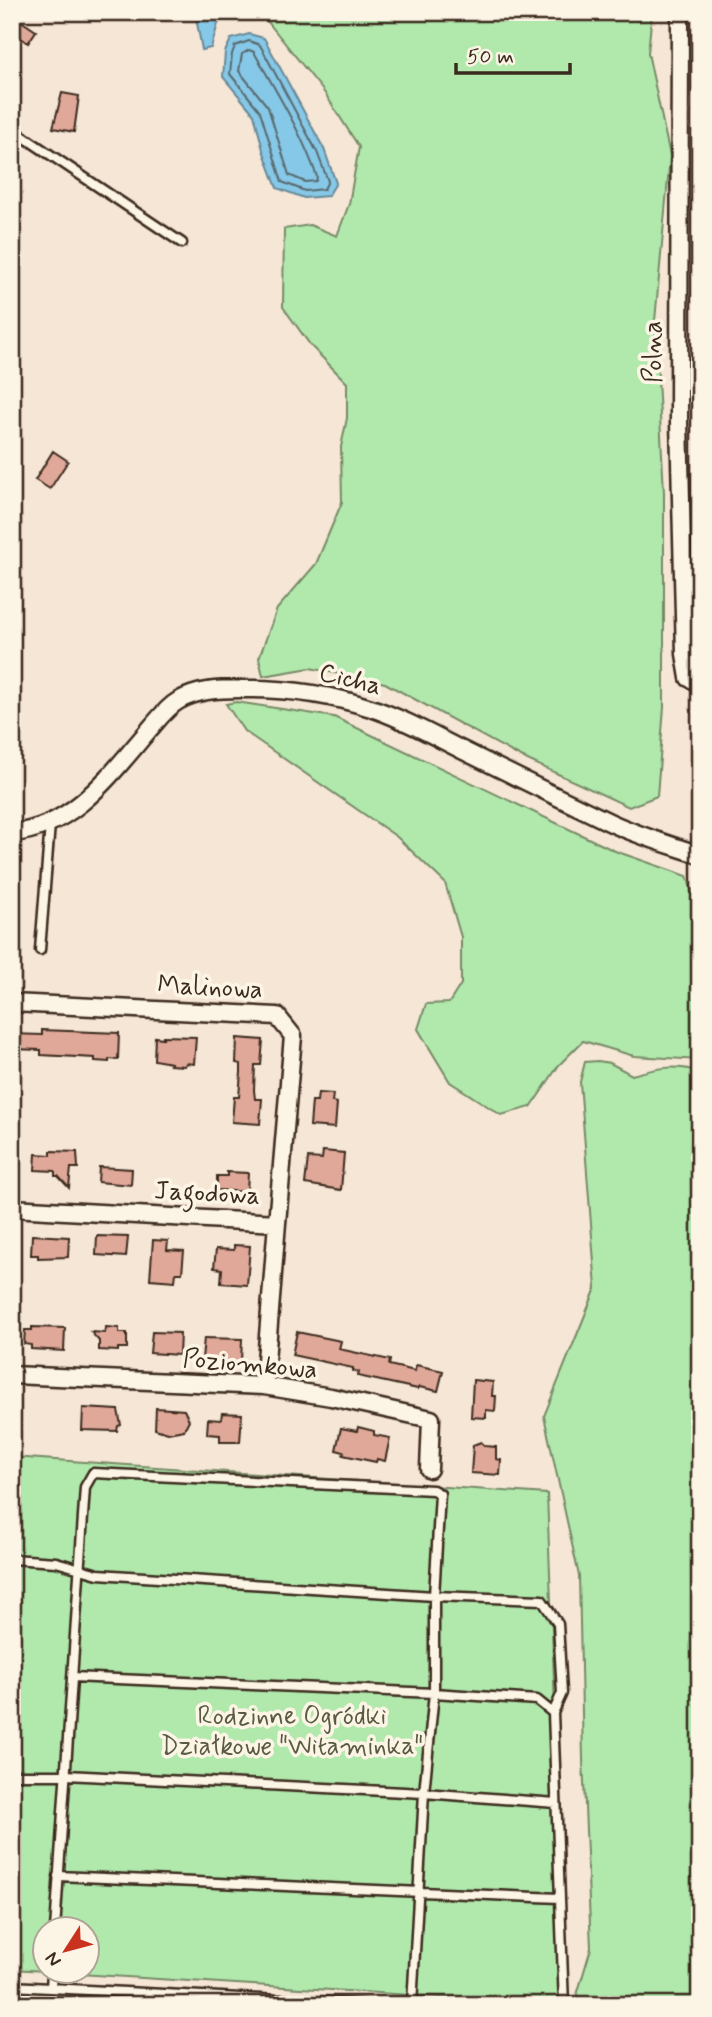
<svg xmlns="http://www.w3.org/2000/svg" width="712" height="2017" viewBox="0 0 712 2017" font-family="Mynerve,sans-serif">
	<rect width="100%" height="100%" fill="#f6e6d6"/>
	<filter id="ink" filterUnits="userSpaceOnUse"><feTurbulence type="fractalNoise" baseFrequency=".0143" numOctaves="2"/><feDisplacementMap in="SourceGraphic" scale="14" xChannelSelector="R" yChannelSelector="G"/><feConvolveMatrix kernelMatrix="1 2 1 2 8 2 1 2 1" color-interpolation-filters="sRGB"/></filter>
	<g filter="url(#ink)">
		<path fill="#b1e9ad" stroke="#768a66" stroke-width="2" d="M260 12H652L648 53 670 156 655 321 664 493V707L657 796 629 807 519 756 385 683 310 668 263 676 259 658 277 609 316 564 342 502 341 447 347 418V383L311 346 283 307 284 229 310 225 337 236 349 204 359 147 324 92Z
			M236 702 334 717 615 851 687 876 700 916V1060L634 1056 583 1041 559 1065 531 1107 501 1115 450 1082 418 1029 426 1004 449 1003 461 984V937L445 883 397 837 244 731 226 704Z
			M598 1061 610 1063 632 1075C657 1068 674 1064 700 1072V2005H574L591 1948 583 1759 579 1576 544 1416 596 1288 580 1082 585 1062Z
			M12 1457 547 1494 566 2005 48 1972H88V1930H46L45 1971 12 1969Z"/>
		<path fill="#86c8e7" stroke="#688997" stroke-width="2" d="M195 12H225L218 24 211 48 202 50Z
			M249 34 264 38 324 149 336 183 328 196 304 198 277 188 263 150 254 114 223 77 225 52 231 39Z"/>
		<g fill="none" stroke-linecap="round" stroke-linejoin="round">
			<path stroke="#59696e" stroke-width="2" d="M249 41 260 45 317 152 328 181 324 189 305 191 282 182 260 111 230 74 232 54 235 46Z
				M249 50 254 52C277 93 302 133 317 177L316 181 305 182 289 175 268 107 239 71 242 54Z"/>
		</g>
		<path fill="#e0a899" stroke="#3b2a1e" stroke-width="2" d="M12 15 36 31 28 43 12 32Z
			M62 93 79 96 74 132 53 128Z
			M53 451 68 461 50 489 35 480Z
			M42 1030 119 1033 118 1060 109 1059V1062L95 1061V1058L41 1055V1050L12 1049V1034L42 1035Z
			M163 1036 196 1037 194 1064 186 1063 185 1066 170 1065 171 1063 154 1060 155 1037 163 1038Z
			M237 1038 263 1040 261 1065H255L254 1090 255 1099H262L260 1124 232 1122 234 1097H239L241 1072V1064L236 1063Z
			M318 1093 333 1094 332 1102 337 1103 335 1128 310 1126 312 1101H317Z
			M51 1151 77 1152 78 1168H71L69 1188 58 1176H55V1171L35 1170 36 1154 51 1155Z
			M323 1151 344 1153 341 1190 305 1184 308 1158 322 1159Z
			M99 1167 132 1169 131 1185 98 1182Z
			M227 1172 248 1173 247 1192 217 1190V1176H227Z
			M32 1235 69 1237 68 1257 38 1258V1255H31Z
			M97 1236 128 1237 126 1257 96 1255Z
			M153 1240 168 1241 167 1250 184 1251 182 1273H176L175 1281 150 1279Z
			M234 1245 250 1246 247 1285 221 1283 222 1269 214 1268 216 1249 234 1250Z
			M32 1327 65 1328 64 1351 31 1349V1345L24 1344 25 1330H32Z
			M106 1327 119 1328V1333H127V1348H118V1351L99 1350V1341L91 1332 105 1333Z
			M152 1332 180 1333 179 1355 150 1353Z
			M297 1332 341 1341 339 1349 390 1360 389 1365 415 1371 416 1365 443 1371 438 1391 419 1387 418 1389 358 1376 359 1372 353 1371V1368L292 1355Z
			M204 1338 242 1339 241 1362 227 1364 225 1361 202 1359Z
			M473 1380 493 1382 492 1396H496L495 1411 486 1410V1418L471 1417Z
			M83 1408 118 1410 121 1425 118 1426 117 1431 82 1430Z
			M156 1408 184 1410 189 1420 184 1430 168 1433 155 1429Z
			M222 1413 242 1414 240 1442H220V1435L207 1434 208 1419 221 1420Z
			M358 1427 374 1431V1435L390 1438 385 1461 377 1459 376 1462 343 1455 344 1452 336 1450 341 1428 357 1431Z
			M481 1442 485 1446 496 1447V1459L501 1460 500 1475 471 1473 473 1445Z"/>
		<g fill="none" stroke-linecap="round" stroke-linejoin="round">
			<g stroke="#3b2a1e" stroke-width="13">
				<path id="service" d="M12 129 182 243
					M40 950 50 824
					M12 1559 56 1562 98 1574 434 1596 542 1600 558 1624 562 1693 553 1713
					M72 1677 434 1693 537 1700 553 1713 564 2005
					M12 1775H66L424 1793 556 1803
					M58 1876 559 1898
					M55 1930 85 1487 93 1473 433 1490 440 1494 434 1596V1693L424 1793 412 2005
					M12 1986 376 2005
					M51 1988 52 1972"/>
			</g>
			<g stroke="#3b2a1e" stroke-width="21">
				<path id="minor" d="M680 12 679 421 685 654 689 678 700 683
					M12 833C73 828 111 774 148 731 157 721 166 708 178 701 196 690 220 689 240 689 283 688 329 694 371 708 402 718 432 735 462 750 510 774 557 797 605 820 635 835 668 844 700 855
					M12 1003 277 1016 293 1036 277 1223
					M12 1208 277 1223 264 1386
					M12 1375 264 1386 331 1397 431 1419 429 1469"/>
			</g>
			<use href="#service" stroke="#fcf5e5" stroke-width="8"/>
			<use href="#minor" stroke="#fcf5e5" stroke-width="16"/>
		</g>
	</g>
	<g text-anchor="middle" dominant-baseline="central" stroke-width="7" stroke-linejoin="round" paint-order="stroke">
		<g font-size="26" fill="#3b2a1e" stroke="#fcf5e5">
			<text transform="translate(654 352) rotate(-90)">Polna</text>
			<text transform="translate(350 680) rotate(14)">Cicha</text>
			<text transform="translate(210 988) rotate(3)">Malinowa</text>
			<text transform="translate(207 1194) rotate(3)">Jagodowa</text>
			<text transform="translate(250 1365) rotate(5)">Poziomkowa</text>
		</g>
		<g font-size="26" fill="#585a42" stroke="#fcf5e5">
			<text x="292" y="1717">Rodzinne Ogródki<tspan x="292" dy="30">Działkowe "Witaminka"</tspan></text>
		</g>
	</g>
	<rect width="712" height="2017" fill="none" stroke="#fcf5e5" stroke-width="42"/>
	<rect x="21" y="21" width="670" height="1975" fill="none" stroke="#3b2a1e" stroke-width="2.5" filter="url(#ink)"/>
	<g transform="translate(66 1950) rotate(234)"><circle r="33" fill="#fcf5e5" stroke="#afa495" stroke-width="2"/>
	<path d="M0-5L12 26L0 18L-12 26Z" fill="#c8321e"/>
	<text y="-10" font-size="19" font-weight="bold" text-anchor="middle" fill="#3b2a1e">N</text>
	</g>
	<path d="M456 63v10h114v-10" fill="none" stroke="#3b2a1e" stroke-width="3.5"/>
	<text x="467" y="63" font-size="21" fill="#3b2a1e" stroke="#fcf5e5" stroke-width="5" paint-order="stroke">50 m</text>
</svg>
